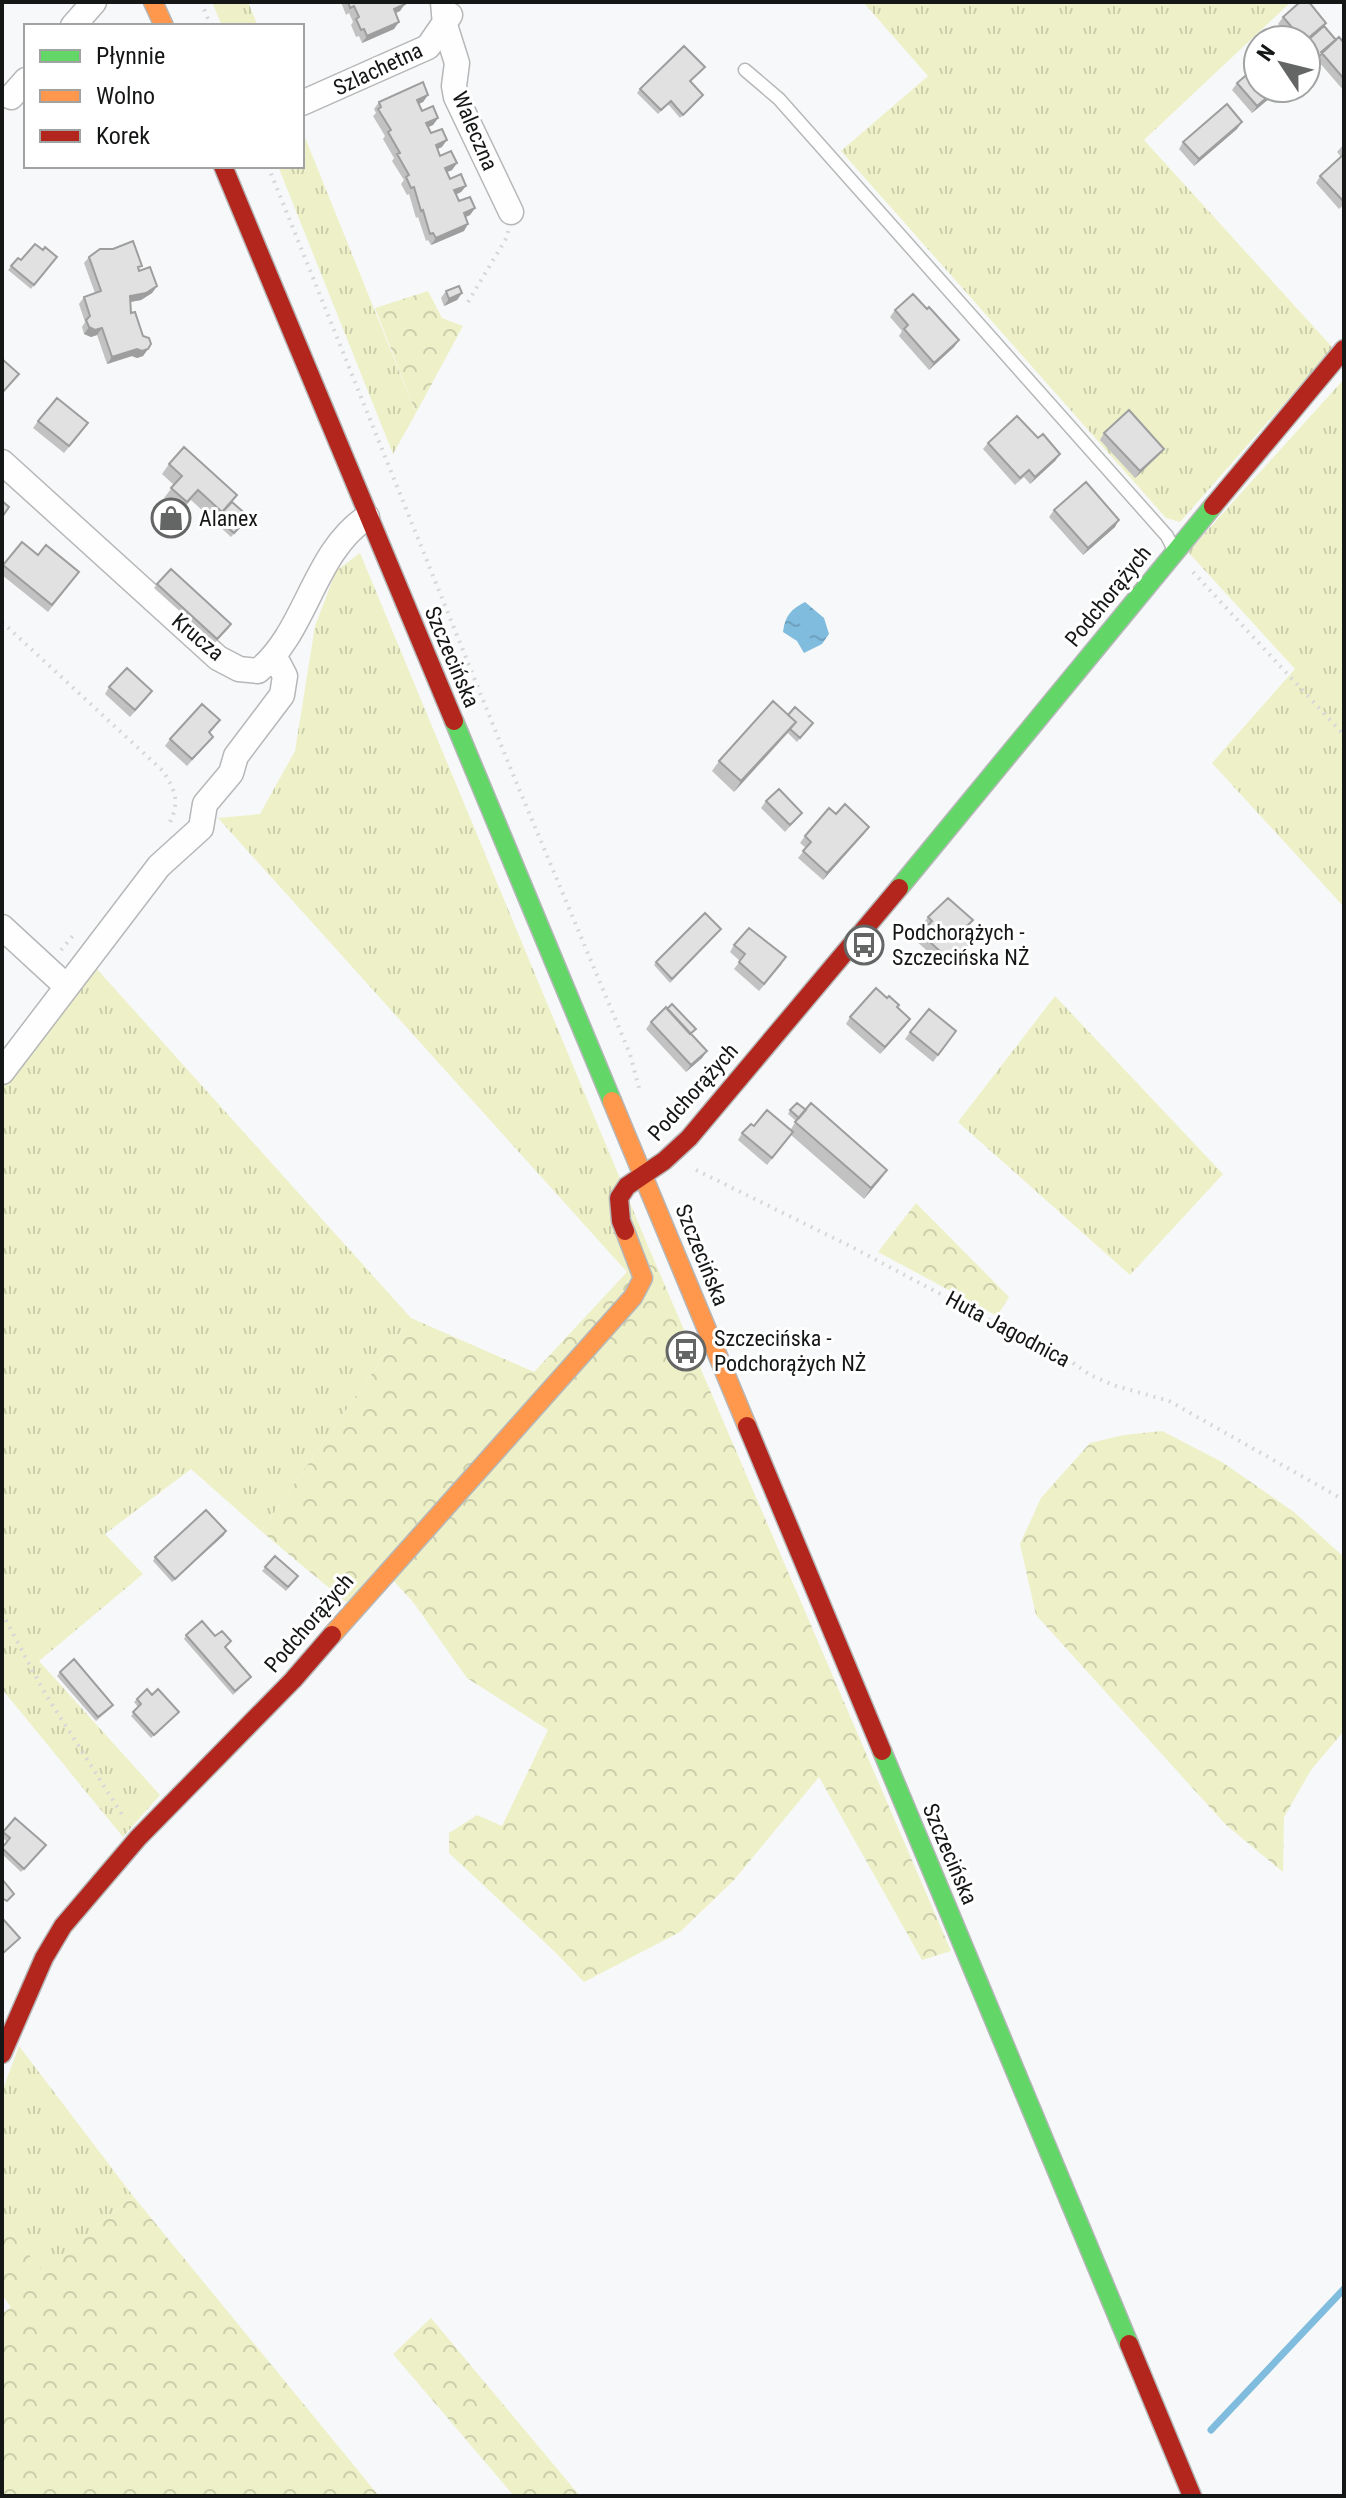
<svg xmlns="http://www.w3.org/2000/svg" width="1346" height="2498" viewBox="0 0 1346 2498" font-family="'Roboto Condensed',sans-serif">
	<defs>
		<pattern id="grass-tufts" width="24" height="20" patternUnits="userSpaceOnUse" patternTransform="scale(2)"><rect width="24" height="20" fill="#eef1c8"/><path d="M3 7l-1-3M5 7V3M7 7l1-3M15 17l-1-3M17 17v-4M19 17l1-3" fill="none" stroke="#cbceab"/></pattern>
		<pattern id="forest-crowns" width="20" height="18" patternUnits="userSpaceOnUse" patternTransform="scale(2)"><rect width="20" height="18" fill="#eef1c8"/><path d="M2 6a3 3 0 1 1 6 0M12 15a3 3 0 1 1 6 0" fill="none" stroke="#cbceab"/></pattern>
		<pattern id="water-ripples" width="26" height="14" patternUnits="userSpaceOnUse" patternTransform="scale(2)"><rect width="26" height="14" fill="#80bcdd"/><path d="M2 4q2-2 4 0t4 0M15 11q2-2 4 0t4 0" fill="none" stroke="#6ea1bd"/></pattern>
	</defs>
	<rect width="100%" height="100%" fill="#f7f8f9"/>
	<path fill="url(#grass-tufts)" d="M212 2H248L258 26H222Z
		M863 2H1291L1144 140 1333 348 1180 522 1166 518 841 151 928 76Z
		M302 130 416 413 393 454 278 166H302Z
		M1344 379V907L1212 763 1295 669 1188 552Z
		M360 553 648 1246 627 1272 218 818 260 814 295 751 315 626 336 571Z
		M96 968 411 1318 261 1531 191 1469 105 1534 143 1574 39 1661 160 1795 123 1837 2 1689V1086Z
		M1055 996 1223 1174 1130 1275 958 1122Z
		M19 2046 133 2196 43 2273 2 2222V2092Z"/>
	<path fill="url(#forest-crowns)" d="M428 291 442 318 463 326 416 413 375 308Z
		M916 1203 1009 1297 997 1316 878 1252Z
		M648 1246 951 1951 922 1960 819 1777 734 1880 680 1932 584 1982 554 1951 449 1853V1833L477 1815 502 1826 548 1730 467 1678 413 1602 390 1577 346 1602 261 1531 411 1318 534 1372 627 1272Z
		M1162 1431 1222 1462 1294 1512 1344 1557V1731L1311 1770 1284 1817 1283 1872 1225 1824 1036 1615 1020 1544 1041 1498 1090 1443 1124 1435Z
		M133 2196 379 2496H2V2314L11 2307 2 2295V2222L43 2272Z
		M431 2318 580 2496H514L393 2354Z"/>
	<path fill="url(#water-ripples)" d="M805 602 824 618 829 634 822 644 804 653 797 641 783 632C785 616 791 609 805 602Z"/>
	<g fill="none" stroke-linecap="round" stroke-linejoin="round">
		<path stroke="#80bcdd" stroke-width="7" d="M1211 2430 1344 2289"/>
		<g stroke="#b6b7b8" stroke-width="15">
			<path id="lane" d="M745 70 779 99 1167 536 1174 550"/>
		</g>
		<g stroke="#b6b7b8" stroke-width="27">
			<path id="street" d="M443 2 445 25 457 63 454 86 456 97 511 212
				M73 26 94 2
				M11 97 26 80
				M302 103 428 47 450 15
				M2 462 218 658 239 669 258 671C307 631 313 553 367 517
				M2 927 66 986
				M2 1072 159 866 201 828 205 804 231 773 236 756 282 695 285 676 275 657"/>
		</g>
		<g stroke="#b6b7b8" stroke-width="21">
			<path id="fast" d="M454 721 612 1101
				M899 888 1213 506
				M882 1751 1129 2344"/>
		</g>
		<g stroke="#b6b7b8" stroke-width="21">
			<path id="slow" d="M153 2 164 26
				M612 1101 747 1426
				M332 1635 633 1297 643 1278 625 1231"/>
		</g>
		<g stroke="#b6b7b8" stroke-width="21">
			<path id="jam" d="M223 166 454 721
				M1213 506 1344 349
				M625 1231 621 1221 619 1198 627 1186 664 1161 689 1138 899 888
				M747 1426 882 1751
				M2 2054 44 1958 63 1926 138 1838 293 1680 332 1635
				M1129 2344 1192 2496"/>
		</g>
		<path stroke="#d7d7d7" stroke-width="4" stroke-dasharray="2 6" stroke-linecap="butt" d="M201 2 211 26
			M268 166 512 772 630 1054 639 1088
			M468 302 507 237 508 231
			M1193 572 1344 735
			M2 622 163 771C175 790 180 801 170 822
			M61 950 76 932
			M696 1170 852 1247 993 1322 1046 1344 1090 1375 1113 1385 1169 1401 1344 1500
			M2 1613 43 1690 123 1816"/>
		<use href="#lane" stroke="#fefefe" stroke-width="12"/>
		<use href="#street" stroke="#fefefe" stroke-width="24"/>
		<use href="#fast" stroke="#63d668" stroke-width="18"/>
		<use href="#slow" stroke="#ff974d" stroke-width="18"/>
		<use href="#jam" stroke="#b3261e" stroke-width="18"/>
	</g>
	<path fill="#c2c2c2" d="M341 2H404L400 11 396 13 394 29 362 43 359 36 356 37 351 25 353 22 349 13 346 15Z
		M1283 17 1324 26 1336 40 1344 43V91L1306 47V40H1292L1278 24Z
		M702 71 691 81 703 95 680 118 668 104 658 114 637 93 640 89Z
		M1237 83 1282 88 1252 113 1232 90Z
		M428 95 423 102 419 104 422 111 438 118 433 125 428 127 431 133 442 147 437 149 440 156 457 163 452 170 447 172 450 179 466 186 461 192 456 195 459 201 475 208 470 215 466 217 464 231 431 245 428 240 426 241 418 217 416 218 409 194 407 195 401 184 404 180 392 161 394 158 383 139 385 136 373 116 376 113 374 109 379 102Z
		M1237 129 1194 166 1179 149 1183 142Z
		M1344 144V205L1339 209 1316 183 1320 176 1341 157 1337 152Z
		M43 250 57 257 31 289 8 270 18 258 21 260Z
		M89 257 139 270 157 286 152 293 141 300 130 302 131 313 148 349 143 356 137 358 132 356 107 364 97 335 91 337 84 334 82 327 85 322 79 304 84 297 95 293 84 263Z
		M446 291 462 293 457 300 444 306 441 298Z
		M927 309 959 340 954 347 929 370 899 336 902 331 890 317 895 310Z
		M38 421 83 430 64 453 33 428Z
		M1104 433 1164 449 1159 455 1135 478 1100 440Z
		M988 443 1060 454 1055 461 1030 484 1024 477 1015 485 983 449Z
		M169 464 237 495 232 502 247 520 231 537 191 500 180 512 164 498 174 485 162 474Z
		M1054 510 1115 527 1083 555 1049 517Z
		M38 555 79 572 48 612 2 575V567L3 565Z
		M157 584 229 628 215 643 154 588Z
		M109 687 147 698 130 717 105 694Z
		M788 715 813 723 797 742 788 733 734 792 712 771 719 761Z
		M215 727 210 733 208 743 187 766 165 746 170 739Z
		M766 801 802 813 785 832 761 808Z
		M836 814 869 827 823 880 798 858 806 848 800 843 805 836Z
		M928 917 968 927 962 955H958L947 968 916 941 927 928 923 924Z
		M718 933 670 983 654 965 656 962Z
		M734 945 782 964 759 991 734 969 740 961 730 952Z
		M897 1007 905 1026 880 1054 846 1024 850 1017Z
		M651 1022 691 1034 707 1051 702 1058 686 1072 646 1029Z
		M956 1031 933 1062 905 1039 910 1032Z
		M790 1110 887 1170 864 1199 791 1135 767 1165 738 1140 742 1133 754 1126 791 1129 796 1121 788 1114Z
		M224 1535 172 1582 153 1561 155 1557Z
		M275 1556 298 1576 286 1591 262 1571Z
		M186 1635 226 1648 249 1680 233 1695 184 1639Z
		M60 1672 111 1708 96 1721 57 1676Z
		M152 1695 179 1712 151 1738 131 1716 138 1707 134 1702 137 1699Z
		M15 1818 44 1848 21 1872 2 1854V1847L7 1842 2 1837V1833Z"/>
	<path fill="#9e9e9e" d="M405 4 400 11 389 16 394 9Z
		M399 22 394 29 362 43 367 36Z
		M1278 88H1282L1252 113 1257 106Z
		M428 95 423 102 412 107 417 100Z
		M438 118 433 125 422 130 426 123Z
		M1242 122 1237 129 1194 166 1199 159Z
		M447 140 442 147 431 152 436 145Z
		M457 163 452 170 440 175 445 168Z
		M466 186 461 192 449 197 454 190Z
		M475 208 470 215 459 220 464 213Z
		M468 224 464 231 431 245 436 238Z
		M157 286 152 293 141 300 125 303 130 296Z
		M462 293 457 300 444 306 449 299Z
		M89 327 102 328 97 335 91 337 84 334Z
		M959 340 954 347 929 370 934 363Z
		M137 349H148L143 356 137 358 132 356 107 364 112 357Z
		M1164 449 1159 455 1135 478 1140 471Z
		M1060 454 1055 461 1030 484 1035 477Z
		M1119 520 1115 527 1083 555 1088 548Z
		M796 722 788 732 734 792 741 781Z
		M869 827 864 834 823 880 827 873Z
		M963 948H967L962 955H958L947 968Z
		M910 1019 905 1026 880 1054 885 1047Z
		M707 1051 702 1058 686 1072 691 1065Z
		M887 1170 880 1180 864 1199 871 1188Z
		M226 1531 224 1535 172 1582 175 1579Z"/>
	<path fill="#e1e1e1" stroke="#9e9e9e" stroke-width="2" d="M348 2H404L405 4 394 9 399 22 367 36 364 29 361 30 356 19 359 17 354 6 350 8Z
		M1300 2H1309L1326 23 1306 40H1303L1283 17Z
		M1324 26 1336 40 1319 56 1307 41Z
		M1339 37 1344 43V79L1321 52Z
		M684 46 705 67 690 81 703 95 683 115 671 101 661 110 640 89Z
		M1258 65V88H1278L1257 106 1237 83Z
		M423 82 428 95 417 100 422 111 433 106 438 118 426 123 431 133 442 129 447 140 436 145 440 156 451 151 457 163 445 168 450 179 461 174 466 186 454 190 459 201 470 197 475 208 464 213 468 224 436 238 433 233 430 234 423 210 421 211 414 187 411 188 406 177 409 175 397 154 400 153 388 132 391 130 378 109 381 107 379 102Z
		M1227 104 1242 122 1199 159 1183 142Z
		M1344 154V202L1320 176Z
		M133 241 142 266 138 267 139 271 150 267 157 286 146 293 130 296 131 313 135 312 143 336 149 338 151 344 148 349 142 351 137 349 112 357 102 328 95 330 89 327 86 320 90 316 84 297 101 291 89 257 100 249H113Z
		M35 244 43 250 45 247 57 257 34 285 11 266 18 258 21 260Z
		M459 286 462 293 449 299 446 291Z
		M913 294 927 309 929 307 959 340 934 363 904 329 908 325 895 310Z
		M2 359 19 374 2 393Z
		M57 398 88 423 69 446 38 421Z
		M1129 410 1164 449 1140 471 1104 433Z
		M1017 416 1038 438 1043 434 1060 454 1035 477 1029 470 1020 478 988 443Z
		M184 447 237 495 222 512 198 490 187 502 171 488 182 476 169 464Z
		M1086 482 1119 520 1088 548 1054 510Z
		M2 501 9 507 2 517Z
		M232 502 249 517 234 533 217 518Z
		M22 542 38 555 46 545 79 572 52 605 3 565Z
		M171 569 231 624 217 639 157 584Z
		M127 668 152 691 135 710 109 687Z
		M773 701 796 722 741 781 719 761Z
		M202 704 220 720 209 732 213 737 192 759 170 739Z
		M795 707 813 723 800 738 790 729 796 722 788 715Z
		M779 789 802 813 790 825 766 801Z
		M845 804 869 827 827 873 803 851 811 842 805 836 829 808 836 814Z
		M948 898 973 920 967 926 975 934 967 948H963L951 961 921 934 932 921 928 917Z
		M705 913 721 929 672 979 656 962Z
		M749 928 786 957 764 984 739 962 745 954 734 945Z
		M876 988 887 998 889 996 899 1005 897 1007 910 1019 885 1047 850 1017Z
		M672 1004 696 1029 690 1034 667 1009Z
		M666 1007 707 1051 691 1065 651 1022Z
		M929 1009 956 1031 938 1055 910 1032Z
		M797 1103 806 1110 799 1118 790 1110Z
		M811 1103 887 1170 871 1188 795 1122Z
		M767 1110 793 1132 772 1158 742 1133 751 1124 754 1126Z
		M206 1510 226 1531 175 1579 155 1557Z
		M275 1556 298 1576 288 1587 265 1567Z
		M202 1621 215 1636 222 1631 231 1641 225 1647 251 1677 235 1691 186 1635Z
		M74 1659 113 1705 98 1717 60 1672Z
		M147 1689 152 1695 158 1689 179 1712 154 1735 133 1712 141 1704 137 1699Z
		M15 1818 46 1845 24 1869 2 1848 10 1838 3 1832Z
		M2 1879 14 1894 7 1901 2 1898Z
		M2 1918 20 1938 2 1954Z"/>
	<defs>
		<g id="shop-ring" transform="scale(2)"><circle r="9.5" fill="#fff" stroke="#646565" stroke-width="1.5"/><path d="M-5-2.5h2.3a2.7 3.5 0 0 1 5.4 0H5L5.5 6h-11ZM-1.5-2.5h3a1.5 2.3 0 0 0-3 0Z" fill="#646565"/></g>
		<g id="bus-ring" transform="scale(2)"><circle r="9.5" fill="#fff" stroke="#646565" stroke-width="1.5"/><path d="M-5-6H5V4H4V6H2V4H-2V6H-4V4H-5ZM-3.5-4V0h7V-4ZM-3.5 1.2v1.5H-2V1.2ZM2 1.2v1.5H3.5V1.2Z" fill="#646565"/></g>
	</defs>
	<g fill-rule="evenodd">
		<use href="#shop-ring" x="171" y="518"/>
		<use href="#bus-ring" x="864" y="945"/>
		<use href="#bus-ring" x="686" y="1351"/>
	</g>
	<g text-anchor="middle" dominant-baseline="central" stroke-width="6" stroke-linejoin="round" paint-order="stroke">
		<g font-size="22" fill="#151616" stroke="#fff">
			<text transform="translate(378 69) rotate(-25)">Szlachetna</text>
			<text transform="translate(475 131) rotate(67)">Waleczna</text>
			<text transform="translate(1108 596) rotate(-51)">Podchorążych</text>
			<text transform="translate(198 637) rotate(40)">Krucza</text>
			<text transform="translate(452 657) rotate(67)">Szczecińska</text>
			<text transform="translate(693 1092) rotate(-48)">Podchorążych</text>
			<text transform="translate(702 1255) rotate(68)">Szczecińska</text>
			<text transform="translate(1008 1329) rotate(28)">Huta Jagodnica</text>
			<text transform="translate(309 1623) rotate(-49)">Podchorążych</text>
			<text transform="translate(950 1854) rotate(67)">Szczecińska</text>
		</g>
		<g font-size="22" fill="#151616" stroke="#fff" text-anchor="start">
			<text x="199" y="518">Alanex</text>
			<text x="892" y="932">Podchorążych -<tspan x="892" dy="25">Szczecińska NŻ</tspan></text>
			<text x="714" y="1338">Szczecińska -<tspan x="714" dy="25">Podchorążych NŻ</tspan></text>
		</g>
	</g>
	<rect width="1346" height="2498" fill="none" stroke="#151616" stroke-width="8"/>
	<rect x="24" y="24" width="280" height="144" fill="#ffffff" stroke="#a1a2a2" stroke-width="2"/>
	<rect x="40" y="50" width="40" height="12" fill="#63d668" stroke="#a1a2a2" stroke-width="2"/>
	<text x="96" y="64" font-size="24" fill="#151616">Płynnie</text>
	<rect x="40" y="90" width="40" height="12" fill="#ff974d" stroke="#a1a2a2" stroke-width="2"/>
	<text x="96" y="104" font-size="24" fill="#151616">Wolno</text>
	<rect x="40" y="130" width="40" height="12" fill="#b3261e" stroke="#a1a2a2" stroke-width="2"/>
	<text x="96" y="144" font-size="24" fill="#151616">Korek</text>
	<g transform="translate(1282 64) rotate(305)"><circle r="38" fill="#ffffff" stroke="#a1a2a2" stroke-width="2"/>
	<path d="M0-6L14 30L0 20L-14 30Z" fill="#646565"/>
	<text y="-12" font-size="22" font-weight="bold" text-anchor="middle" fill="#151616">N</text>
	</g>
</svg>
